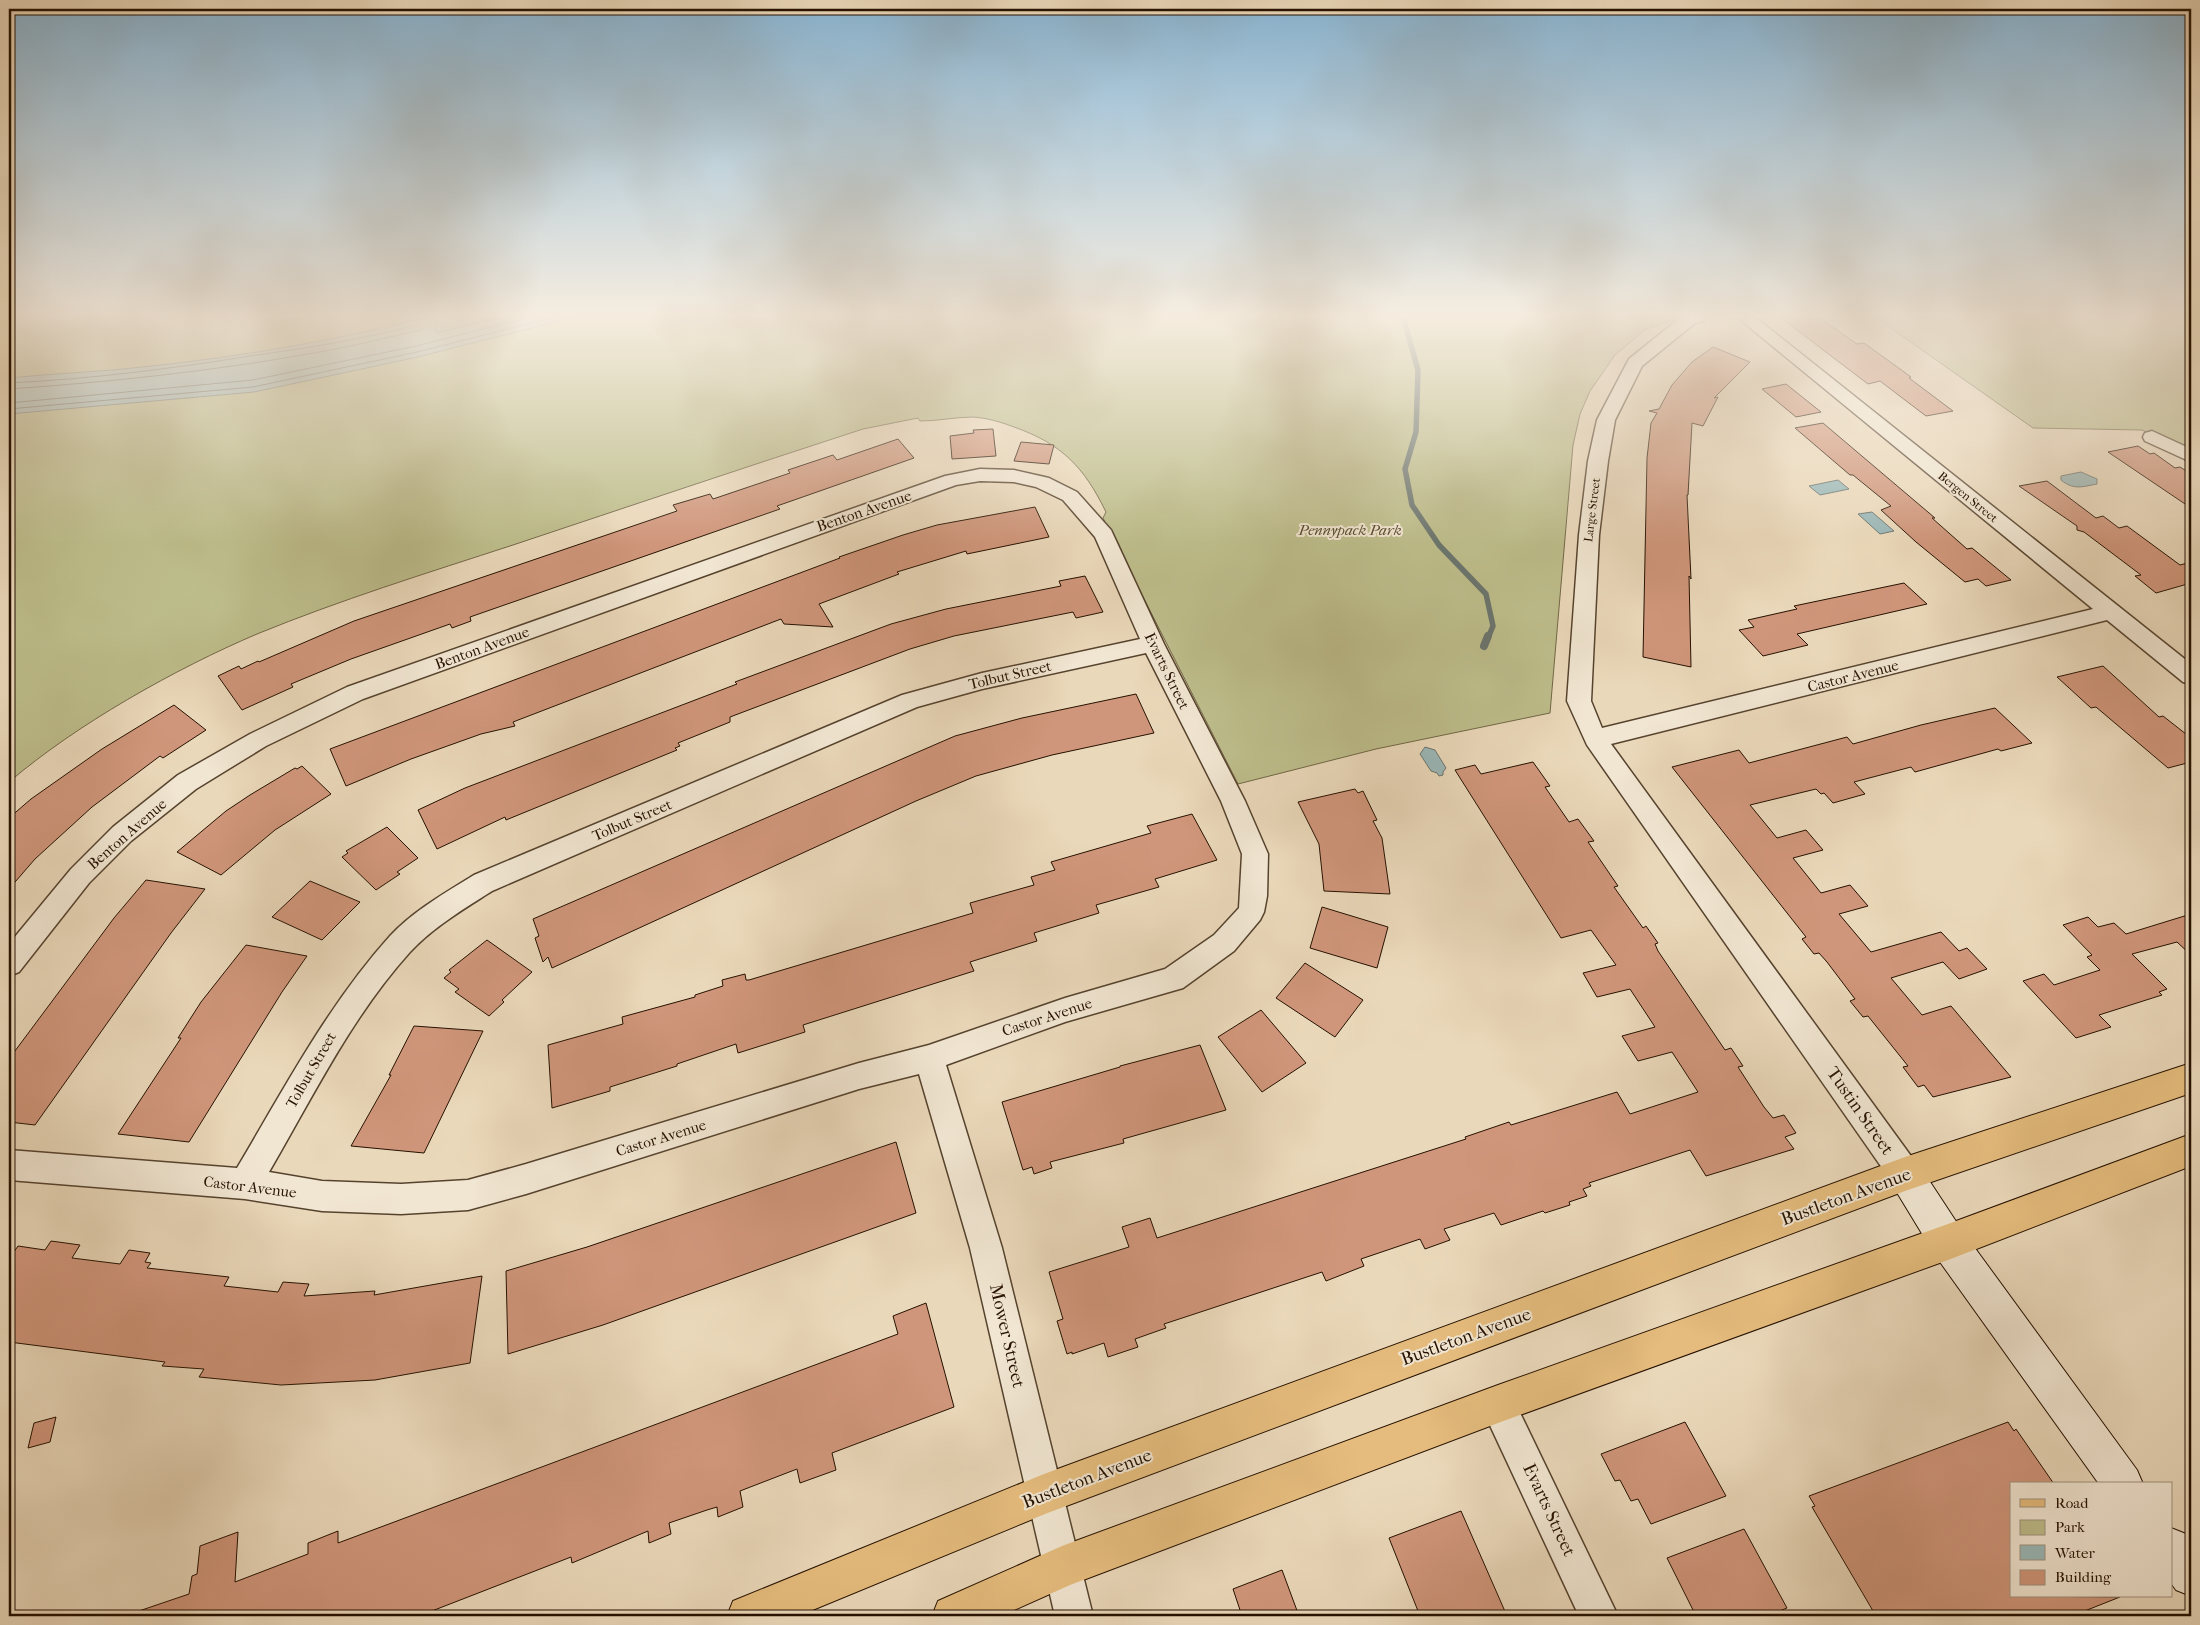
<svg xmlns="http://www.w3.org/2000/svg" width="2200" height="1625" viewBox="0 0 2200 1625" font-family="'IM FELL French Canon',serif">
	<rect width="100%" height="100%" fill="#ead8ba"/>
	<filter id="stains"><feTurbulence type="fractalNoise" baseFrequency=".004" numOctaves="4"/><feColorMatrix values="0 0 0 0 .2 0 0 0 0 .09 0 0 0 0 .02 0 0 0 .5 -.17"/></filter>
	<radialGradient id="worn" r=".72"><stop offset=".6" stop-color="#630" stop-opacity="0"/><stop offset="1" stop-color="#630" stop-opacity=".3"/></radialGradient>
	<path fill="#bdbd8b" stroke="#716746" d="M9 317H1685L1646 329 1615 355 1590 391 1580 414 1573 445 1550 713 1376 749 1238 784 1103 518 1106 512C1084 467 1062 444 1014 427 1001 422 987 418 973 417 956 417 938 421 920 421L918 418 863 429C746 467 630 506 513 545 427 573 340 600 257 634 175 669 77 724 9 782Z
		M1875 317H2191V453L2142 430 2033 428Z"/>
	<path fill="#9ab8b8" stroke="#6b756e" d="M428 317H575L418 357 254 392 9 414V378C56 373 104 372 152 366 244 356 338 340 428 317Z
		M2081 472 2097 479V484C2082 487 2073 490 2061 480V476Z
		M1838 480 1849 489 1820 495 1809 486Z
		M1872 512 1894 531 1880 534 1858 514Z
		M1425 747 1435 750 1446 768 1443 772V775L1439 776 1437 773 1431 771 1420 754Z"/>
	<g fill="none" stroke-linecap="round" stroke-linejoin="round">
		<path stroke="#60645c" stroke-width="1" d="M438 317 435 330 437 333 499 317
			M9 383C90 379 170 369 250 356 307 348 365 339 421 324L424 317
			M9 389C111 382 213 371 314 353 350 347 385 338 421 330L429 325 430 317
			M9 403 253 380 416 346 530 317
			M9 409 253 387 417 352 555 317"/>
		<path stroke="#6b756e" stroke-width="5.5" d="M1403 317 1418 370 1416 432 1405 469 1412 505 1439 545 1486 594 1493 626 1488 638"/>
		<path stroke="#6b756e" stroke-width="8" d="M1484 646 1488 636"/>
	</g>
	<path fill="#d0967b" stroke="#251100" d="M1780 317H1818L1857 344 1864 343 1911 377 1909 378 1953 411 1926 416 1880 381 1868 384Z
		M1713 347 1750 362 1714 398 1718 397 1703 426 1692 423 1688 495H1687L1691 579 1689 576 1691 667 1643 657 1647 458 1651 423 1657 413 1649 411 1659 409 1672 385 1692 362Z
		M1786 384 1821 412 1796 417 1762 389Z
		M1823 423 1935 518H1932L1967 549 1972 548 2011 580 1986 586 1978 579 1965 582 1916 542 1881 510 1891 506 1853 475H1850L1795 428Z
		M993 429 996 456 952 459 950 436 974 433 973 430Z
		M898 439 914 458 777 506 780 509 470 617 471 621 452 628 450 624 351 659 291 684 293 687 242 710 218 676 239 666 241 669 258 661 259 662 354 621 677 511 673 505 710 494 713 499 790 473 788 470 833 455 837 460Z
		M1021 442 1054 445 1049 464 1014 461Z
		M2138 446 2150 454 2154 453 2175 468 2180 467 2191 474V508L2108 452Z
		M2047 481 2096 518 2103 516 2119 528 2127 526 2180 565 2191 562V583L2156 593 2135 576 2141 575 2084 532 2077 530V526L2019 486Z
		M1035 507 1049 537 967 554 966 551 897 572 899 574 819 604 833 627 784 624 781 619 513 722 515 726 481 734 411 759 346 786 330 749 840 558 839 557 903 535 937 525Z
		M1085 576 1103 612 1076 618 1073 612 954 636 910 649 730 717V722L678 743 680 746 675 748 677 750 506 820 505 817 437 849 418 810 465 788 737 684 735 682 891 624 946 609 1061 586 1059 581Z
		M1904 583 1927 604 1797 634 1808 645 1763 656 1739 630 1754 627 1748 620 1797 609 1794 606Z
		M2103 666 2159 717 2163 716 2191 738V762L2168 768 2096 707 2091 708 2057 677Z
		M1136 694 1154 733 1052 755 976 776 916 801 552 968 548 957 543 962 535 938 539 936 533 919 955 736 1022 718Z
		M174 705 206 730 163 758 160 756 92 807 35 859 9 889V818L31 799 102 749Z
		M1995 708 2032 743 2001 751 1998 749 1915 772 1911 767 1854 782 1865 794 1833 803 1824 793 1821 794 1816 789 1750 805 1777 838 1806 830 1823 850 1793 858 1821 893 1850 885 1868 906 1839 914 1871 952 1941 932 1959 951 1967 948 1987 969 1959 979 1943 962 1891 978 1922 1015 1951 1006 2011 1077 1933 1097 1924 1085 1918 1087 1903 1067 1908 1066 1868 1016 1863 1017 1850 1001 1855 999 1827 962 1819 953 1814 954 1802 939 1806 937 1672 767 1739 750 1749 763 1847 737 1853 744 1921 725Z
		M1533 762 1550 786 1545 787 1569 822 1578 819 1594 841 1588 842 1618 886 1614 887 1643 928 1646 926 1658 943 1655 944 1658 951 1725 1050 1731 1048 1743 1066 1738 1067 1764 1107 1773 1118 1784 1115 1796 1133 1785 1137 1794 1149 1706 1176 1690 1150 1589 1183 1591 1186 1583 1189 1587 1196 1569 1202 1570 1205 1545 1213 1543 1211 1501 1225 1494 1213 1444 1229 1450 1240 1425 1249 1420 1239 1361 1259 1364 1266 1326 1281 1322 1272 1164 1324 1166 1328 1135 1339 1138 1347 1108 1357 1104 1343 1072 1354V1352L1067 1354 1057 1321 1063 1319 1049 1272 1129 1247 1122 1227 1150 1218 1157 1238 1466 1139 1465 1137 1509 1122 1511 1125 1617 1092 1630 1114 1698 1092 1672 1052 1638 1061 1622 1036 1655 1027 1630 989 1597 997 1583 973 1616 965 1591 930 1561 938 1455 770 1475 765 1481 774Z
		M302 766 331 794 275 830 221 875 177 852 226 811 250 795 295 768 297 769Z
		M1355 789 1358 793 1363 791 1377 820 1373 821 1382 838 1390 894 1324 891 1319 844 1298 802Z
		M1192 814 1217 860 1155 879 1159 887 1096 905 1099 913 1034 933 1037 941 970 962 974 971 803 1025 805 1032 738 1053 736 1044 677 1064V1066L610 1087V1091L552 1108 548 1045 623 1024 622 1017 695 997V995L723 986 722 980 745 974 746 980H749L973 913 970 903 1034 885 1031 877 1055 870 1051 862 1151 833 1147 826Z
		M387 827 418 858 397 872 400 874 376 890 342 857 348 853 346 851Z
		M146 880 205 889 171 933 35 1125 9 1122V1059L114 918Z
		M310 881 360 902 322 940 272 917Z
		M1322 907 1388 927 1377 968 1310 948Z
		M2191 914V955L2177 942 2132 954 2167 989 2159 992 2162 995 2099 1015 2111 1027 2076 1038 2023 981 2044 974 2054 985 2100 970 2087 957 2092 955 2063 925 2088 917 2098 927 2114 923 2126 934Z
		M487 940 532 972 502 1000 504 1002 489 1016 455 992 459 989 444 978 451 972 449 970Z
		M246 945 307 956 282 992 189 1142 118 1134 181 1038H178L201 1002Z
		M1305 963 1363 1000 1335 1037 1276 998Z
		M1261 1010 1306 1063 1262 1092 1218 1037Z
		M414 1026 483 1031 424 1153 351 1146 391 1075H389Z
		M1200 1045 1226 1110 1123 1139 1124 1143 1050 1162 1052 1168 1034 1174 1032 1167 1023 1170 1002 1102 1120 1067V1066Z
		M896 1142 916 1213 603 1325 508 1354 506 1271 587 1247Z
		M51 1241 80 1245 72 1258 120 1264 129 1250 150 1253 145 1262 151 1263 147 1268 229 1277 224 1286 278 1292 283 1282 309 1284 304 1296 375 1291 374 1295 482 1276 470 1363 375 1380 281 1385 199 1377 204 1369 162 1366 165 1362 9 1342V1259L18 1246 45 1250Z
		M926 1303 954 1407 832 1453 836 1470 800 1483 797 1469 740 1491 743 1507 718 1517 717 1507 707 1510 669 1523 671 1534 649 1543 648 1531 572 1563 571 1557 419 1616H134L133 1613 189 1594 192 1576 197 1574 200 1546 238 1532 235 1582 308 1554V1543L338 1531V1543L898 1334 893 1316Z
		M56 1417 50 1442 28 1448 34 1423Z
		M1685 1422 1726 1496 1651 1524 1638 1499 1631 1501 1620 1480 1615 1481 1601 1454Z
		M2008 1422 2014 1431 2016 1429 2054 1484H2011V1596L2120 1597 2072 1616H1876L1812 1507 1815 1506 1809 1496Z
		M1461 1511 1507 1616H1420L1389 1538Z
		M1744 1529 1787 1608 1767 1616H1696L1667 1558Z
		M1282 1570 1299 1616H1242L1233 1589Z"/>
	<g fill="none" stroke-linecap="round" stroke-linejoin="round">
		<g stroke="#56432e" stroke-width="3">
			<path id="street" d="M1681 317H1705L1703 321 1695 323 1642 366 1615 420 1608 461 1599 535 1591 701 1602 728 2093 609 1737 317H1755L2191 664V684L2183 682 2107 620 1611 744 1916 1163 1921 1174 1916 1185 1905 1189 1894 1185 1587 745 1567 701 1579 535 1588 461 1597 420 1629 359Z
				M2152 431 2191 449V462L2145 441 2143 437 2145 433Z
				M980 469 1014 470 1049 478 1077 492 1111 530 1164 644 1245 801 1268 854 1267 896 1264 912 1260 920 1234 951 1183 988 1065 1022 946 1065 1002 1248 1093 1616H1055L970 1248 919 1074 859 1089 526 1194 468 1210 401 1214 322 1211 245 1199 9 1180V1150L237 1168C284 1089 328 1005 390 936 413 911 445 893 474 875L902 695 982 673 1140 639 1095 537 1063 500 1036 487 1014 482 980 481 956 485 363 699 266 746 196 789 131 841 89 883 19 972 9 976V944L71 869 113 827 178 775 250 734 347 687 945 476ZM1146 653 1221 801 1242 854 1239 908 1214 935 1165 969 1065 998 929 1045 859 1063 526 1164 468 1180 401 1184 322 1181 269 1172C312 1098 352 1016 410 952 433 927 464 909 492 891L917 707 982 689Z
				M1498 1386 1510 1392 1618 1616H1579L1480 1404 1486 1392Z"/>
		</g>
		<g stroke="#251100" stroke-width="2">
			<path id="secondary" d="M1905 1157 1917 1162 1961 1229 2137 1470 2143 1484H2099L1935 1255 1893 1186 1888 1174 1893 1162Z
				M2171 1528 2186 1534 2191 1542V1596L2176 1590 2171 1583Z"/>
		</g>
		<g stroke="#251100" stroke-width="2">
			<path id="primary" d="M2191 1063V1093L1905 1191 1045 1514 798 1616H727L733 1601 1044 1474 1905 1157Z
				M2191 1134V1166L1948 1260 1498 1423 1070 1585 1001 1616H932L938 1601 1062 1546 1498 1385 1948 1224Z"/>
		</g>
		<use href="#street" fill="#f1e6d2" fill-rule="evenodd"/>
		<use href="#secondary" fill="#f1e6d2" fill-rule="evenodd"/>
		<use href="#primary" fill="#e5bc7d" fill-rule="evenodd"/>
	</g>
	<linearGradient id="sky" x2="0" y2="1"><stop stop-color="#89b6d5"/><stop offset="0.58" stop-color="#f6ede0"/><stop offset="1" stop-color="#f6ede0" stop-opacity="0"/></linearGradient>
	<rect width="2200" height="544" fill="url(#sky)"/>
	<g text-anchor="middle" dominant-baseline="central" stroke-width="4" stroke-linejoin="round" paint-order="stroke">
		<g font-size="12" fill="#251100" stroke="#f1e6d2">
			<text transform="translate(1968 497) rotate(39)">Bergen Street</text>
			<text transform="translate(1592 510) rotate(-83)">Large Street</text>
		</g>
		<g font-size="15" fill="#251100" stroke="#f1e6d2">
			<text transform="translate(864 511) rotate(-19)">Benton Avenue</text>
			<text transform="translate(482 648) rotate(-20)">Benton Avenue</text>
			<text transform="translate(1167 671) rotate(64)">Evarts Street</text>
			<text transform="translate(1010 675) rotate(-13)">Tolbut Street</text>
			<text transform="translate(1853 676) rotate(-14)">Castor Avenue</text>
			<text transform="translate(632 820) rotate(-23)">Tolbut Street</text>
			<text transform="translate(127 834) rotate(-41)">Benton Avenue</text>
			<text transform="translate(1047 1017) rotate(-18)">Castor Avenue</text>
			<text transform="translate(311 1070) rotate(-60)">Tolbut Street</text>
			<text transform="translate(661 1138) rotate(-17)">Castor Avenue</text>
			<text transform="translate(250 1187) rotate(7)">Castor Avenue</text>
		</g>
		<g font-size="15" font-style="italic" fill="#5a4d31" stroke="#f1e6d2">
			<text x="1350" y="530">Pennypack Park</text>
		</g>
		<g font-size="18" fill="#251100" stroke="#f1e6d2">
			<text transform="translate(1860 1111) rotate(55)">Tustin Street</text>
			<text transform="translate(1846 1197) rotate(-20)">Bustleton Avenue</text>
			<text transform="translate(1007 1336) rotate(77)">Mower Street</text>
			<text transform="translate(1466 1337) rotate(-20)">Bustleton Avenue</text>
			<text transform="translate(1087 1479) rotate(-21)">Bustleton Avenue</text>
			<text transform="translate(1549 1510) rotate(65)">Evarts Street</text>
		</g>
	</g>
	<rect width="2200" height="1625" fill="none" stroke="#ead8ba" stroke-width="30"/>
	<rect x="10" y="10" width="2180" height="1605" fill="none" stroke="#251100" stroke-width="2.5"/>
	<rect x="15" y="15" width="2170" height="1595" fill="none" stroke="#251100"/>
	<rect x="2010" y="1482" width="162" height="115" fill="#f1e6d2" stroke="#9f917e"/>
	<rect x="2020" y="1499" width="25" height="8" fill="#e5bc7d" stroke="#9f917e"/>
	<text x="2055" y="1508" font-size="15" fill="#251100">Road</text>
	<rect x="2020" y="1520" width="25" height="15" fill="#bdbd8b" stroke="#9f917e"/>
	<text x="2055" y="1532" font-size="15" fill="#251100">Park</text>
	<rect x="2020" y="1545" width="25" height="15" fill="#9ab8b8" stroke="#9f917e"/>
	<text x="2055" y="1558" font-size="15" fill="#251100">Water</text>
	<rect x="2020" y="1570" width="25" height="15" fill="#d0967b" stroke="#9f917e"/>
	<text x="2055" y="1582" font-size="15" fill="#251100">Building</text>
	<rect width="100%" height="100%" filter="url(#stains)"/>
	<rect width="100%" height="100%" fill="url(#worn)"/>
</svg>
